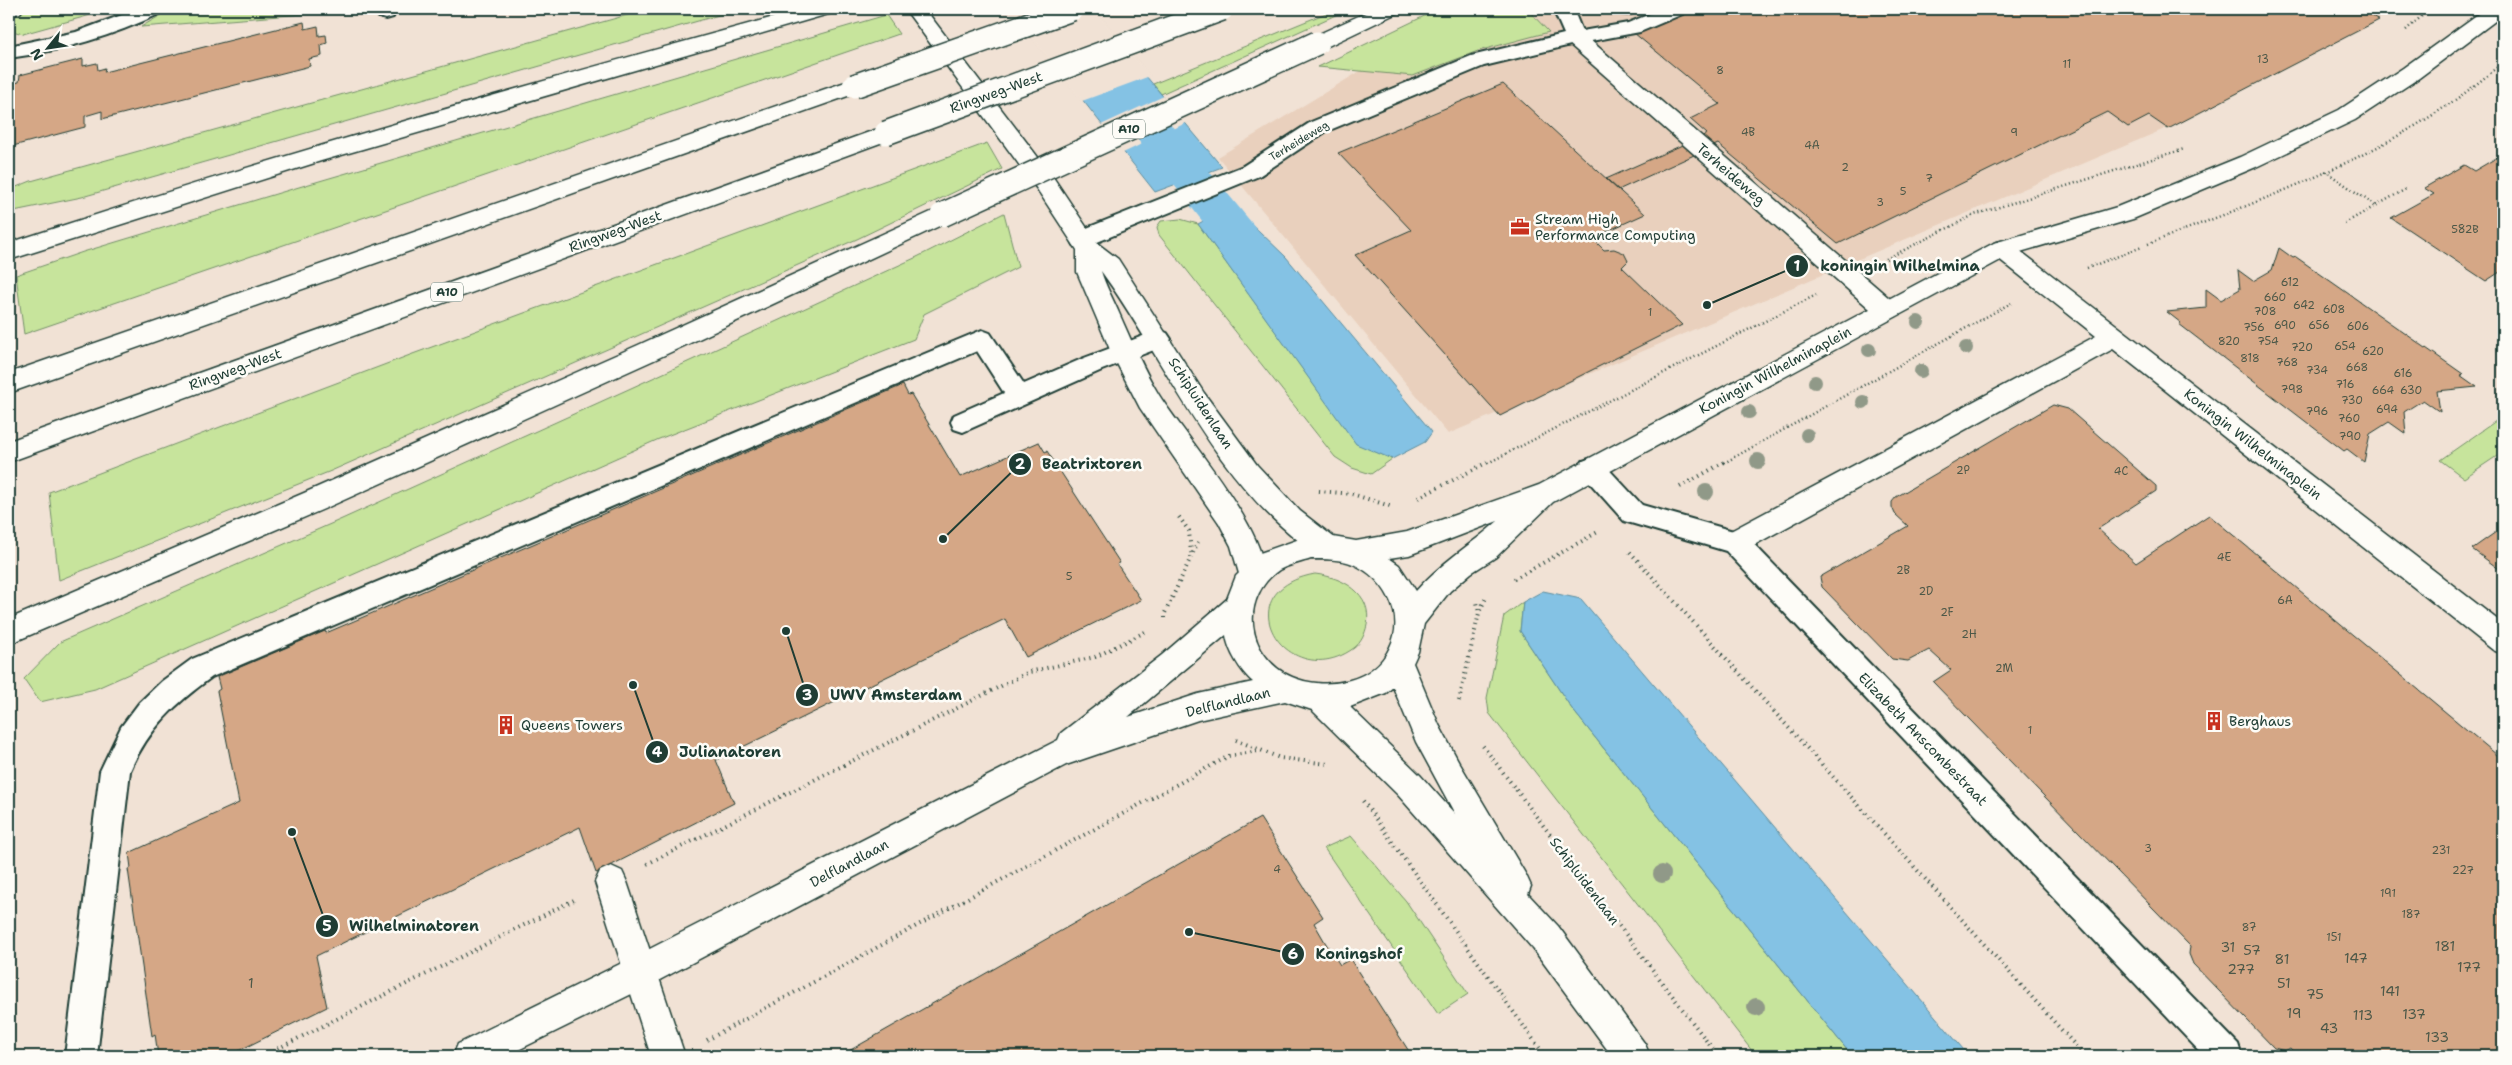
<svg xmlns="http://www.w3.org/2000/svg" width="2512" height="1065" viewBox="0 0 2512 1065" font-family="'Shantell Sans',sans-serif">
	<rect width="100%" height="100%" fill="#f1e2d5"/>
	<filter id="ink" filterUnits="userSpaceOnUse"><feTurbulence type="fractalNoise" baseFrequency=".02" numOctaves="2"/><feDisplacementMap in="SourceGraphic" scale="10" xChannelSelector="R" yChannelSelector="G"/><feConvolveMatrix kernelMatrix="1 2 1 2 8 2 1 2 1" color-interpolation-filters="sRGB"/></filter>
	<g filter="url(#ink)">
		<path fill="#e9d0bd" d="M1463 9H2393L2181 122 1448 434 1218 157Z"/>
		<path fill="#c7e49c" stroke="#739068" d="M9 9H112L23 34 9 30Z
			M171 9H367L141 27Z
			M649 9H740L82 197 9 212V190L31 181Z
			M1336 9H1349L1161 94 1153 84Z
			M1439 9H1527L1549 32 1478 51 1413 76 1318 67Z
			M886 15 899 34 24 334 16 275 83 252 299 187Z
			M987 143 1002 169 857 239 331 471 59 580 49 492 410 355Z
			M1004 213 1018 267 924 314 914 339 659 439 95 689 40 702 24 679 60 642 342 519 631 388 917 257Z
			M1180 219 1198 224 1356 443 1392 459 1371 474 1352 468 1335 457 1159 235 1157 227 1161 221Z
			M2503 416V452L2464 478 2440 460Z
			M1315 574C1342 577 1373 593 1367 625 1365 634 1361 643 1354 648 1288 696 1221 591 1315 574Z
			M1523 602 1520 631 1572 709 1852 1056H1756L1489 713 1487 698 1504 616Z
			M1351 836 1406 901 1468 994 1438 1014 1324 848Z"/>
		<path fill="#84c2e4" stroke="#5c8d9e" d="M1011 9H1090L1222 167 1155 192Z
			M1232 205 1286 257 1432 432 1425 442 1392 459 1356 444 1198 224Z
			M1543 591 1581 599 1969 1056H1852L1572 709 1520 631 1523 602Z"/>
		<path fill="#f1e2d5" d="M1009 9H1094L1150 76 1082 101Z
			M1166 95 1188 122 1123 153 1101 125Z"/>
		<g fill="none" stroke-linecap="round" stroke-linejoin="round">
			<path fill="#84c2e4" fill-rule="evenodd" d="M1148 110 1162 114 1279 256 1285 267 1279 278 1263 283 1247 278 1134 134 1127 124 1134 114Z"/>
		</g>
		<path fill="#d5a786" stroke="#1f3d34" d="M1594 9H1653L1628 16 1612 15Z
			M1692 9H2360L2379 20 2168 129 2149 116 2128 127 2107 112 1838 244 1718 144 1618 190 1606 179 1707 134 1690 119 1720 104 1634 33Z
			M304 22 305 29 318 26 319 36 326 35 327 43 321 45 322 56 309 59 310 66 102 119V111L85 116V127L9 147V84L19 82 20 75 83 59V66L97 63 98 70 105 68 104 72Z
			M1503 84 1645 214 1592 238 1604 250 1614 249 1624 253 1628 261 1622 267 1682 325 1500 416 1355 255 1411 230 1338 153Z
			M2503 154V270L2486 281 2391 218 2434 194 2424 188 2464 165 2474 171Z
			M2279 248 2293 258 2296 257 2463 374 2460 375 2477 387 2437 391 2440 412 2423 400 2404 412 2406 434 2389 422 2370 434 2364 462 2347 449 2344 451 2179 324 2181 323 2167 312 2206 308V289L2221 300 2240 289 2238 270 2253 281 2272 270Z
			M903 385 908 395 911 394 960 477 1039 442 1045 452 1047 451 1120 563 1117 564 1141 600 1026 657 1005 619 716 760 734 803 596 873 580 827 316 956 327 1007 228 1056H158L155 1034 152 1036 128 869 131 868 129 853 239 803 217 691 220 689 217 677 325 631 326 633Z
			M2053 405 2068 409 2156 486V491L2098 529 2136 563 2209 515 2503 760V1056H2298L2290 1048 2285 1051 2274 1048 2193 964 2189 954 2190 946 1933 682 1951 670 1929 650 1908 661 1892 659 1822 587 1820 577 1908 526 1895 514 1892 507V502L1896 497Z
			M2503 527V572L2472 549Z
			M1260 818 1323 917 1314 923 1325 942 1340 965 1350 959 1412 1056H840Z"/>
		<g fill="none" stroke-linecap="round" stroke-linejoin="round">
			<g stroke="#1f3d34" stroke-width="4">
				<path id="service" d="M138 9H164L161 13C113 36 62 51 9 58V46L76 32Z
					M377 9H397L393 17 386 19 379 17 376 13Z
					M1553 9H1573L1582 31 1628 23 1662 9H1688L1685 13 1640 32 1575 44 1484 66 1325 132 1259 176 1090 245 1082 247 1074 245 1071 239 1074 233 1243 166 1311 122 1471 56 1564 34Z
					M982 330 990 333 1024 384 1084 358 1159 330 1167 333 1171 339 1167 345 1102 370 963 432 954 429 951 422 954 415 1004 393 977 351 212 677C176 703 148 729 130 771L97 1056H65L100 771 121 727 139 703 162 681 192 659Z
					M1592 458 1601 461 1642 505 1744 534 2238 1044 2242 1056H2204L1726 551 1624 521 1583 475 1579 468 1583 461Z"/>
			</g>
			<g stroke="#1f3d34" stroke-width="3">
				<path id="pedestrian" d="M1575 31 1582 33 1896 304 1899 310 1896 316 1887 319 1878 316 1568 43 1565 38 1568 33Z
					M611 866 622 871 627 882 685 1056H651L595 882 600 871Z"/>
			</g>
			<g stroke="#1f3d34" stroke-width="3">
				<path id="minor" d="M9 9H23L20 13 9 16Z
					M905 9H925L1053 177 1097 243 1118 259 1204 393 1257 465 1300 511 1336 539 1340 547 1336 555C1333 556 1328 559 1325 558 1315 557 1307 548 1300 542 1210 472 1166 361 1101 271 1105 285 1113 299 1119 313 1131 340 1143 369 1159 395 1181 431 1281 545 1262 584L1252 588 1242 584 1231 546 1219 523 1140 408 1111 352 1077 272V250L1037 189Z
					M2002 241 2010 243 2503 624V654L2493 650 2113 349 1745 550 1735 554 1725 550 1721 542 1725 534 2096 336 1994 255 1990 249 1994 243Z"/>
			</g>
			<g stroke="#1f3d34" stroke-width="3">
				<path id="tertiary" d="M2485 9H2503V15L2419 78 2355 120 2256 167 2133 219 2010 255 1553 502 1496 557 1471 573 1450 591 1424 624 1418 652 1413 663 1439 725 1460 764 1526 875 1531 886 1528 894 1558 926 1645 1044 1650 1056H1612L1534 950 1398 795 1312 710 1285 701 1198 720 1066 765 652 984 506 1056H453L458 1044 628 960 1058 740 1061 733 1162 655 1227 599 1236 576 1260 553 1311 535 1333 537 1356 541 1407 532 1539 485 1994 243 2117 207 2240 157 2339 110 2403 68ZM1498 521C1471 545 1440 563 1416 591L1399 565 1389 558 1409 555ZM1311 559C1325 559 1340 559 1353 564 1384 578 1406 614 1390 647 1374 683 1325 691 1292 677 1247 657 1238 599 1279 570 1288 565 1302 562 1311 559ZM1226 635C1228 651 1241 672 1253 682L1198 694 1128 717ZM1393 687 1416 742 1455 814 1420 775 1350 707 1386 693Z"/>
			</g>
			<g stroke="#1f3d34" stroke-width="3">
				<path id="motorway" d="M803 9H835L832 13 321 161 9 260V243C271 157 536 82 803 9Z
					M1374 9H1400L1397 13 1324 48 1317 50 1310 48 1307 43 1310 38Z
					M854 79 862 81 865 86 862 91 9 393V373Z
					M886 126 894 128 897 133 894 138 9 462V441Z
					M942 207 950 209 954 215 950 221 654 360 324 509 9 644V619L304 493 636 346Z"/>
			</g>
			<path stroke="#1f3d34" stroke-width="2.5" stroke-dasharray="1 3" stroke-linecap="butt" d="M2406 30 2430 9
				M2325 171 2376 206
				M2345 223 2406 189
				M2148 244C2269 197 2405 150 2503 62
				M1886 259 1974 215 2184 149
				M2087 268 2142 247
				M1488 463 1816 295
				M1724 463 2011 303"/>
			<path stroke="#1f3d34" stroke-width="4" stroke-dasharray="1 4.5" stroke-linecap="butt" d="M1680 487 1726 461
				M1319 491 1352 494 1393 507
				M1418 498 1490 461
				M1179 517 1189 531 1191 553
				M1630 552 2085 1056
				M1514 579 1598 532
				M1480 610 1486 598
				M1165 618V613L1198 542
				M1459 701 1479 613 1477 602
				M1236 740 1280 758 1328 764
				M1483 746 1718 1056
				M1363 801 1545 1056
				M647 864 1029 672 1095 657 1145 632
				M707 1040 1229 756 1258 751
				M263 1056 574 900"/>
			<use href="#service" fill="#fdfcf7" fill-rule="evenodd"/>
			<use href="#pedestrian" fill="#fdfcf7" fill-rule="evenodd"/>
			<use href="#minor" fill="#fdfcf7" fill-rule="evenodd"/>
			<use href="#tertiary" fill="#fdfcf7" fill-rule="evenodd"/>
			<use href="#motorway" fill="#fdfcf7" fill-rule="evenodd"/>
			<g stroke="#1f3d34" stroke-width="26" stroke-linecap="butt">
				<path id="motorway-bridge" d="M854 86 1072 9
					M886 133 1222 9
					M942 215 1317 43"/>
			</g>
			<use href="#motorway-bridge" stroke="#fdfcf7" stroke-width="23"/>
		</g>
		<g fill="#909988">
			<circle cx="1918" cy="322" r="7"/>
			<circle cx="1966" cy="348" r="7"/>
			<circle cx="1869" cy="350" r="7"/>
			<circle cx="1921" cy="371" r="7"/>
			<circle cx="1815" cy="382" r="7"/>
			<circle cx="1863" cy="402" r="7"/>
			<circle cx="1749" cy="412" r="7"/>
			<circle cx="1807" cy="435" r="7"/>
			<circle cx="1758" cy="461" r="8"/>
			<circle cx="1706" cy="492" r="8"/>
			<circle cx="1662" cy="874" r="9"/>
			<circle cx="1756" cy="1007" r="9"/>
		</g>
	</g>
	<defs>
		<g id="office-bare" transform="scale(1.5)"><path d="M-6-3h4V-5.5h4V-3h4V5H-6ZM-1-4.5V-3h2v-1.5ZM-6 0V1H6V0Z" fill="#c8321e" stroke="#fdfcf7" stroke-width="2.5" paint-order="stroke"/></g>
		<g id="building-bare" transform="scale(1.5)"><path d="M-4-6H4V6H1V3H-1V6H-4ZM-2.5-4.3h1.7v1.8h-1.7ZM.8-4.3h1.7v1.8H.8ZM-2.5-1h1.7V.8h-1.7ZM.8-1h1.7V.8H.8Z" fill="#c8321e" stroke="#fdfcf7" stroke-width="2.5" paint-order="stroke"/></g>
	</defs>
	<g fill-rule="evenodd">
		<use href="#office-bare" x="1520" y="227"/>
		<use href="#building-bare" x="2214" y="721"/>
		<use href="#building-bare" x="506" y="725"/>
	</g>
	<g text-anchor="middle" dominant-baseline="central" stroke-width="5" stroke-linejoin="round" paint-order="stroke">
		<g font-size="11" fill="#4c5848">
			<text x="2263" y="59">13</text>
			<text x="2067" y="64">11</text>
			<text x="1720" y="70">8</text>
			<text x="1748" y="132">4B</text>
			<text x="2014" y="132">9</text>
			<text x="1812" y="145">4A</text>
			<text x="1845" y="167">2</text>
			<text x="1929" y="178">7</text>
			<text x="1903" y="191">5</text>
			<text x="1880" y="202">3</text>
			<text x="2465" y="229">582B</text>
			<text x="2290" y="282">612</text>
			<text x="2275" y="297">660</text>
			<text x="2304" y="305">642</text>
			<text x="2334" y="309">608</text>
			<text x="2265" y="311">708</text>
			<text x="1650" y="312">1</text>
			<text x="2285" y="325">690</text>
			<text x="2319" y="325">656</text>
			<text x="2358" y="326">606</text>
			<text x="2254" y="327">756</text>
			<text x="2229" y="341">820</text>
			<text x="2268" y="341">754</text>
			<text x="2345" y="346">654</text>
			<text x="2302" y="347">720</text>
			<text x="2373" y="351">620</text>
			<text x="2250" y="358">818</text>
			<text x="2287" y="362">768</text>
			<text x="2357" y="367">668</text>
			<text x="2317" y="370">734</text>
			<text x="2403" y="373">616</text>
			<text x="2345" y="384">716</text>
			<text x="2292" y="389">798</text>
			<text x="2383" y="390">664</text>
			<text x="2411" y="390">630</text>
			<text x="2352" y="400">730</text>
			<text x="2387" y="409">694</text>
			<text x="2317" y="411">796</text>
			<text x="2349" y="418">760</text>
			<text x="2350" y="436">790</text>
			<text x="1963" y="470">2P</text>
			<text x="2121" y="471">4C</text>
			<text x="2224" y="557">4E</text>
			<text x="1903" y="570">2B</text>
			<text x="1069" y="576">5</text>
			<text x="1926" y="591">2D</text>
			<text x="2285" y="600">6A</text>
			<text x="1947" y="612">2F</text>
			<text x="1969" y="634">2H</text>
			<text x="2004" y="668">2M</text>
			<text x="2030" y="730">1</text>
			<text x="2148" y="848">3</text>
			<text x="2441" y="850">231</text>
			<text x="1277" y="869">4</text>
			<text x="2463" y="870">227</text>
			<text x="2388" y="893">191</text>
			<text x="2411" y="914">187</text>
			<text x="2249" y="927">87</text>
			<text x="2334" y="937">151</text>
		</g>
		<g font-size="11" fill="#1f3d34" stroke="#fdfcf7">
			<text transform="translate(1299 141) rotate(-31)">Terheideweg</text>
		</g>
		<g fill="#fdfcf7" stroke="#62766e" stroke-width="1">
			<rect x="1113" y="119.5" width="32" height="19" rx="4"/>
			<rect x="431" y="282.5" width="32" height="19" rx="4"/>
		</g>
		<g font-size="12" font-weight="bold" fill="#1f3d34">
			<text x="1129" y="129">A10</text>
			<text x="447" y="292">A10</text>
		</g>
		<g font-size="14" fill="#1f3d34" stroke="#fdfcf7">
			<text transform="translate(996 92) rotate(-20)">Ringweg-West</text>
			<text transform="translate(1731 174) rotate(41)">Terheideweg</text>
			<text transform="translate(615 231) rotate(-20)">Ringweg-West</text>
			<text transform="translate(235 369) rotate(-20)">Ringweg-West</text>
			<text transform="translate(1775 370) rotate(-28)">Koningin Wilhelminaplein</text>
			<text transform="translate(1201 403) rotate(57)">Schipluidenlaan</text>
			<text transform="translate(2253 444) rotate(38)">Koningin Wilhelminaplein</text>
			<text transform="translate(1228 702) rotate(-14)">Delflandlaan</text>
			<text transform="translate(1923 739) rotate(46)">Elizabeth Anscombestraat</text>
			<text transform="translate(849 863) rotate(-28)">Delflandlaan</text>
			<text transform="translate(1585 881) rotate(53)">Schipluidenlaan</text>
		</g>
		<g font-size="14" fill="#1f3d34" stroke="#fdfcf7" text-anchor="start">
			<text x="1535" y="219">Stream High<tspan x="1535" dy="16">Performance Computing</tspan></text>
			<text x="2229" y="721">Berghaus</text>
			<text x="521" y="725">Queens Towers</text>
		</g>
		<g font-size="14" fill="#4c5848">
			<text x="2445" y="946">181</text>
			<text x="2228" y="947">31</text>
			<text x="2252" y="950">57</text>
			<text x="2356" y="958">147</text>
			<text x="2282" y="959">81</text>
			<text x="2469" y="967">177</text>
			<text x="2241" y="969">277</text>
			<text x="251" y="983">1</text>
			<text x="2284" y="983">51</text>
			<text x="2390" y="991">141</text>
			<text x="2315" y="994">75</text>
			<text x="2294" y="1013">19</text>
			<text x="2414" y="1014">137</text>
			<text x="2363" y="1015">113</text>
			<text x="2329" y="1028">43</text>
			<text x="2437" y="1037">133</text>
		</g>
	</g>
	<path fill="none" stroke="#1f3d34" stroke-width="2" d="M1707 305L1797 266M943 539L1020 464M786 631L807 695M633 685L657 752M292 832L327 926M1189 932L1293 954"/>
	<g fill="#1f3d34" stroke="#fdfcf7" stroke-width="2">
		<circle cx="1707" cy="305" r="5"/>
		<circle cx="943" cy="539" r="5"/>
		<circle cx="786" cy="631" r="5"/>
		<circle cx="633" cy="685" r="5"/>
		<circle cx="292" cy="832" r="5"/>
		<circle cx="1189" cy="932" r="5"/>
		<circle cx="1797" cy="266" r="12"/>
		<circle cx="1020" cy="464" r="12"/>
		<circle cx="807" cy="695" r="12"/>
		<circle cx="657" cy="752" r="12"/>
		<circle cx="327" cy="926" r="12"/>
		<circle cx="1293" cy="954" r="12"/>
	</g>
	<g font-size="15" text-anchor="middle" font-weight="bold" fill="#fff">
		<text x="1797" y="271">1</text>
		<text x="1020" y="469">2</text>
		<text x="807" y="700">3</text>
		<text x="657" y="757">4</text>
		<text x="327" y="931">5</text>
		<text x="1293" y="959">6</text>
	</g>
	<g font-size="15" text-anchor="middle" font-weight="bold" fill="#1f3d34" stroke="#fdfcf7" stroke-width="5" stroke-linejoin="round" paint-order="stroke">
		<text x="1900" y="271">koningin Wilhelmina</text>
		<text x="1092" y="469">Beatrixtoren</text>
		<text x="896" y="700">UWV Amsterdam</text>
		<text x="730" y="757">Julianatoren</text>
		<text x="414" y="931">Wilhelminatoren</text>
		<text x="1359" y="959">Koningshof</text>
	</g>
	<rect width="2512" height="1065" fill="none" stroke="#fdfcf7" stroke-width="30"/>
	<rect x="15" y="15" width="2482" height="1035" fill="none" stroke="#1f3d34" stroke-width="2" filter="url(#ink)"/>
	<g transform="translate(48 48) rotate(240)" stroke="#fdfcf7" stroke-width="4" paint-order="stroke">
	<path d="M0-4L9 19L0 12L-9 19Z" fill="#1f3d34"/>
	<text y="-8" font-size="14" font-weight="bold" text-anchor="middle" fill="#1f3d34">N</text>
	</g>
</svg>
